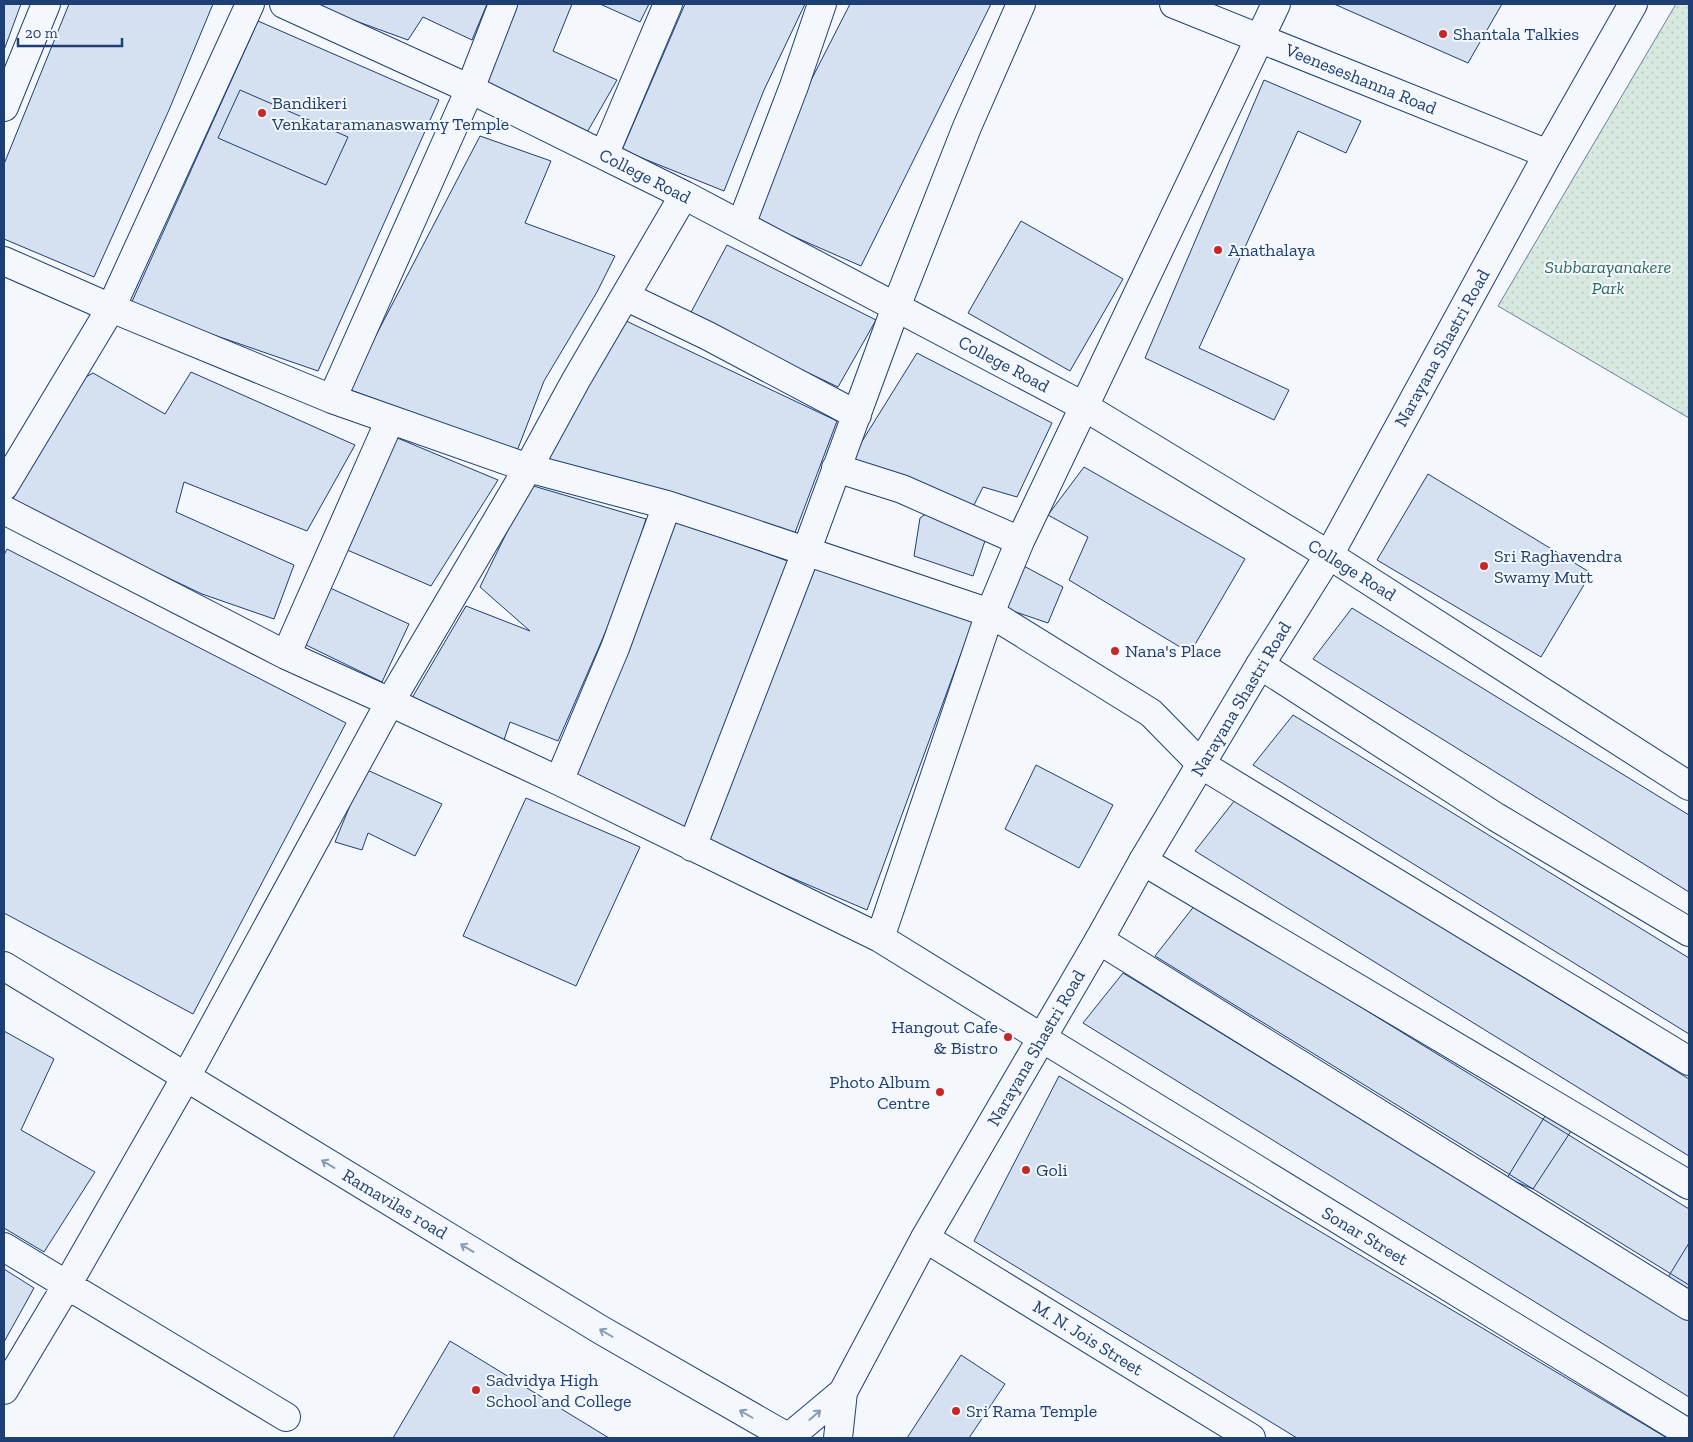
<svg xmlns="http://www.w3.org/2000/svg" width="1693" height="1442" viewBox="0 0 1693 1442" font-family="'Zilla Slab',serif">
	<defs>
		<pattern id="park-dots" width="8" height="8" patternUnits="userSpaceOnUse" patternTransform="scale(1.25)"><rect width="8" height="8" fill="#d7e8df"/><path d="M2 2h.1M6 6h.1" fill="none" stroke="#b8c8c3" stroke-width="1.8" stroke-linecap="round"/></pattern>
	</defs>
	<rect width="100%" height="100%" fill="#f4f7fb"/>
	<path fill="url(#park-dots)" stroke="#687fa3" d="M1676 4H1689V418L1498 306Z"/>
	<path fill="#d5e0f0" stroke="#1d3f73" d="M4 4H21L4 50Z
		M69 4H213L169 110 94 277 4 239V164Z
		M309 4H487L472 40 423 17 408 40Z
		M513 4H572L553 51 617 80 585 136 484 80Z
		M600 4H649L640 22Z
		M685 4H805L764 90 724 191 622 150Z
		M850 4H991L861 266 756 220 801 100Z
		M1334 4H1502L1468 63Z
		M258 21 439 100 318 371 130 306Z
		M1264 80 1361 121 1346 153 1298 131 1199 348 1289 390 1274 420 1145 358Z
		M240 90 348 137 326 185 218 138Z
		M480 136 551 161 525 223 615 256 597 292 544 381 517 451 348 389Z
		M1021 221 1123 279 1070 371 968 313Z
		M727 245 876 320 838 387 689 316Z
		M622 319 837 421 793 538 546 459Z
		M917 353 1052 423 1017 497 983 487 970 513 851 459Z
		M191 372 355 445 307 531 184 482 176 512 294 565 274 619 202 594 11 503 75 383 93 373 165 414Z
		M395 437 498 480 431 586 338 546Z
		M1084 467 1245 559 1190 653 1069 580 1088 537 1048 515Z
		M1428 474 1591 573 1541 657 1377 560Z
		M530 485 646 519 622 594 558 741 510 722 502 746 409 703 466 606 530 631 480 587Z
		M934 508 988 532 973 576 914 556 920 518Z
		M674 519 790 562 688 835 567 778Z
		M7 549 346 723 193 1014 4 913V555Z
		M811 564 973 621 867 910 708 842Z
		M1022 565 1063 587 1048 623 1004 608Z
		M328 587 409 624 382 682 306 645Z
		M1352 608 1689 815V892L1313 659Z
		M1293 715 1689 958V1034L1253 765Z
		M1036 765 1113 805 1079 868 1005 829Z
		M365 769 442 804 415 856 368 833 362 850 335 842Z
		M526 798 640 847 576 986 463 936Z
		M1235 800 1689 1079V1156L1195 851Z
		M1195 905 1689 1209V1285L1155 956Z
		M1123 973 1689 1320V1397L1083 1023Z
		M4 1031 54 1059 21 1130 95 1172 44 1252 4 1228Z
		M1059 1076 1667 1438H1297L974 1241Z
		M1547 1113 1575 1125 1533 1189 1507 1178Z
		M1689 1243V1295L1664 1284Z
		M4 1269 34 1288 4 1342Z
		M450 1341 609 1438H393Z
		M961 1355 1005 1384 969 1438H907Z"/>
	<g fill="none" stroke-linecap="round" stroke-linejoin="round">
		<g stroke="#1d3f73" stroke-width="30">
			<path id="minor" d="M284 4 470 89 684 195 1085 407 1329 555 1689 786
				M1174 4 1548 154
				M4 107 46 4
				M604 155 668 4
				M741 225 794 86 822 4
				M4 261 111 308 332 399 528 468 667 505 722 523 990 613 1151 713 1202 765 1689 1061
				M625 296 708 336 857 415
				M332 399 470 89 503 4
				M836 468 902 489 1020 541
				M4 486 111 308 250 4
				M4 510 286 655 390 702 559 781 880 938 1042 1038 1689 1434
				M286 655 390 420
				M1260 665 1496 817 1689 932
				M559 781 615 648 667 505
				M692 847 806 552 896 307 967 127 1021 4
				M1143 861 1689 1185
				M880 938 990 613 1020 541 1276 4
				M1099 940 1689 1306
				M925 1238 1251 1438
				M4 1247 286 1417
				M4 1390 67 1285 186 1077 390 702 528 468 576 380 684 195"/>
		</g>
		<g stroke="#1d3f73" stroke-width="30">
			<path id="tertiary" d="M788 1438 843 1392 925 1238 1099 940 1143 861 1260 665 1329 555 1548 154 1633 4
				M838 1438 843 1392"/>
		</g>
		<g stroke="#1d3f73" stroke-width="30">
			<path id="secondary" d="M4 966 601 1330 789 1438"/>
		</g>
		<use href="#minor" stroke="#f4f7fb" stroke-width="28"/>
		<use href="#tertiary" stroke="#f4f7fb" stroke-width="28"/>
		<use href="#secondary" stroke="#f4f7fb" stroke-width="28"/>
	</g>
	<defs><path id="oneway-shaft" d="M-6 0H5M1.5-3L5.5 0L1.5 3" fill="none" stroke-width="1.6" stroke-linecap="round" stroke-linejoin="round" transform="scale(1.25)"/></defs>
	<g stroke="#889bb7">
		<use href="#oneway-shaft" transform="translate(328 1164) rotate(-149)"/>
		<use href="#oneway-shaft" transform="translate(467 1248) rotate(-149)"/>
		<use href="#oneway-shaft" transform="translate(606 1333) rotate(-150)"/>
		<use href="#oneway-shaft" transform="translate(746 1414) rotate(-150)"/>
		<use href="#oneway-shaft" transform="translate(815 1415) rotate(-41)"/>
	</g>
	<g fill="#c62828" stroke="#f4f7fb" stroke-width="2">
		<circle cx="1443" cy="34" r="5"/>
		<circle cx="262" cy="113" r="5"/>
		<circle cx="1218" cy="250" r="5"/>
		<circle cx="1484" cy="566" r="5"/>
		<circle cx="1115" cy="651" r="5"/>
		<circle cx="1008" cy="1037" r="5"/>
		<circle cx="940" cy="1092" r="5"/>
		<circle cx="1026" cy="1170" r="5"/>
		<circle cx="476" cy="1390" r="5"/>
		<circle cx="956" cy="1411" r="5"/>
	</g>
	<g text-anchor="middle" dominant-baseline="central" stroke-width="4" stroke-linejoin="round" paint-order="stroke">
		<g font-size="18" fill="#1d3f73" stroke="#f4f7fb" text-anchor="start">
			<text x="1453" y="34">Shantala Talkies</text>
			<text x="272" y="103">Bandikeri<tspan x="272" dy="21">Venkataramanaswamy Temple</tspan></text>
			<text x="1228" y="250">Anathalaya</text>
			<text x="1494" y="556">Sri Raghavendra<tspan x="1494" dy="21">Swamy Mutt</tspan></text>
			<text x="1125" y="651">Nana's Place</text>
			<text x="998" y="1027" text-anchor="end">Hangout Cafe<tspan x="998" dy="21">&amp; Bistro</tspan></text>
			<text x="930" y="1082" text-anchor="end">Photo Album<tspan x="930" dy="21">Centre</tspan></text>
			<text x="1036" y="1170">Goli</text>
			<text x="486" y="1380">Sadvidya High<tspan x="486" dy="21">School and College</tspan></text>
			<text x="966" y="1411">Sri Rama Temple</text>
		</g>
		<g font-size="18" fill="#1d3f73" stroke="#f4f7fb">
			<text transform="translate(1361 79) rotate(22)">Veeneseshanna Road</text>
			<text transform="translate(645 176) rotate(27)">College Road</text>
			<text transform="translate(1442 348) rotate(-61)">Narayana Shastri Road</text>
			<text transform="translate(1004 364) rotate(28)">College Road</text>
			<text transform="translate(1352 570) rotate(32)">College Road</text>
			<text transform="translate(1241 699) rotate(-59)">Narayana Shastri Road</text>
			<text transform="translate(1036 1048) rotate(-60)">Narayana Shastri Road</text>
			<text transform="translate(395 1204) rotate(31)">Ramavilas road</text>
			<text transform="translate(1365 1236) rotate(31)">Sonar Street</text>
			<text transform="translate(1088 1338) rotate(32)">M. N. Jois Street</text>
		</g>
		<g font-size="18" font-style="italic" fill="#2c6c60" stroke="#f4f7fb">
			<text x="1608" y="267">Subbarayanakere<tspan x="1608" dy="21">Park</tspan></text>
		</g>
	</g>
	<rect width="1693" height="1442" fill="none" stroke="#1d3f73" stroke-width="10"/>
	<path d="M18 38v8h104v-8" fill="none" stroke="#1d3f73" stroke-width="2.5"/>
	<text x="25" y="38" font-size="15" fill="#1d3f73" stroke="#f4f7fb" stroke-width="4" paint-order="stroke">20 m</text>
</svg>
